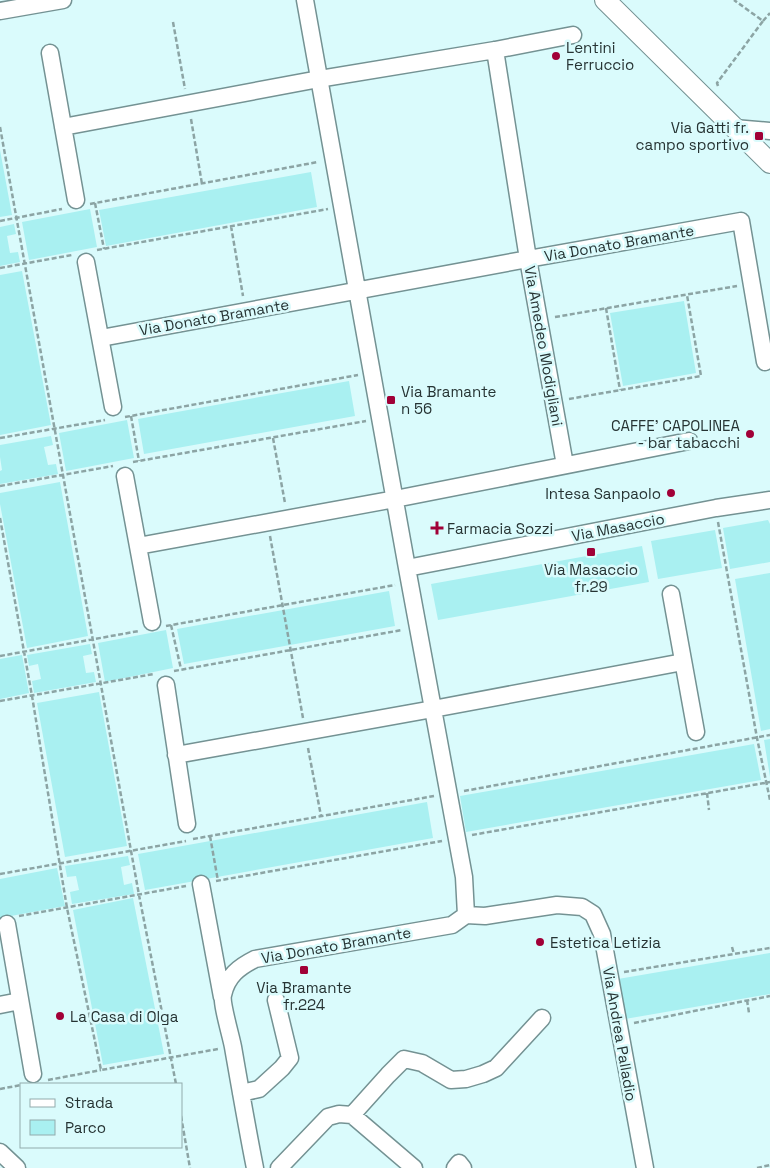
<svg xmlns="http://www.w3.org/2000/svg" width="770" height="1168" viewBox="0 0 770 1168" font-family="'Space Grotesk',sans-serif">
	<rect width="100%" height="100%" fill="#dafbfc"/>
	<path fill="#a9f0f1" d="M0 150 12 215 0 217Z
		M311 172 317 207 106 246 99 210Z
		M90 209 97 247 29 260 22 222Z
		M14 224 16 234 7 236 10 253 18 252 20 262 0 266V227Z
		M22 271 51 425 0 435V275Z
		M684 301 696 373 623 386 610 313Z
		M349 381 355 416 144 454 138 419Z
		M127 420 134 458 66 471 59 433Z
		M51 436 53 445 44 447 48 465 56 464 58 474 0 484V471L2 470 0 457V445Z
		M60 482 88 636 27 648 0 504V493Z
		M768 520 770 524V562L730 569 723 528Z
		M715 530 722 568 658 579 651 541Z
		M642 546 649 582 438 620 431 584Z
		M770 573V729L761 731 735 579Z
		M389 591 395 626 184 664 177 629Z
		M166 630 173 668 105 682 98 643Z
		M90 644 92 654 83 656 86 673 94 672 96 682 34 693 32 681 41 679 38 664 29 666 27 655Z
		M22 655 29 693 0 699V659Z
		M99 692 127 846 65 857 37 703Z
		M770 739V777L764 740Z
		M754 744 761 780 466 832 460 796Z
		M427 802 433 838 145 890 138 854Z
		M128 856 130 865 121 867 124 885 132 883 134 894 72 904 70 892 79 890 76 876 67 877 65 866Z
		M57 868 65 906 0 918V879Z
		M133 898 164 1054 103 1065 73 910Z
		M770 953V994L625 1019 618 979Z"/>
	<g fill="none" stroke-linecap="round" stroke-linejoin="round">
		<g stroke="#749293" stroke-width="19">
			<path id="minor" d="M305 0 407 568 464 877 466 915
				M0 11 63 0
				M495 50 528 259 565 465
				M50 53 76 200
				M63 127 319 79 495 50 573 35
				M734 128 770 131
				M86 262 113 407
				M101 338 528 259 741 221 765 362
				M125 476 152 622
				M138 546 395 499 689 441
				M407 568 716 508 770 500
				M671 594 696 732
				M166 685 187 824
				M176 755 433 709 683 662
				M201 884 222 997
				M7 924 33 1074
				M0 1005 20 1001
				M241 1093 259 1089 282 1068 290 1058 276 1000
				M352 1115 388 1075 404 1059 422 1063 451 1080 466 1079 483 1074 496 1068 542 1018
				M0 1152 17 1168
				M255 1168C247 1128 240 1087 233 1047 231 1036 221 1003 223 995 227 976 239 967 255 959L452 925 466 915 485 916 557 905 582 907 593 914 602 934 645 1168
				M279 1168 328 1117 339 1114 352 1115 414 1168
				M455 1168 459 1163 463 1168"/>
		</g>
		<g stroke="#749293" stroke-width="22">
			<path id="tertiary" d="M605 0 770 163"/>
		</g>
		<path stroke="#8ca4a4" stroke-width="2.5" stroke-dasharray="5 2.5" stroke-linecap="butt" d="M763 21 770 13
			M173 22 185 89
			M718 86 717 83 763 21 734 0
			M191 119 202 184
			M0 127 139 895 176 1084
			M95 203 104 249
			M90 204 318 162
			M0 221 62 209
			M231 226 243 296
			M97 250 328 209
			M0 268 72 255
			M606 308 620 390
			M555 317 737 286
			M569 399 701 376 687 295
			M131 416 139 461
			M125 417 358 375
			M0 438 105 420
			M273 438 285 503
			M133 462 366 421
			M0 486 113 466
			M0 518 32 696 67 908 101 1070 218 1049
			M718 522 757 738 770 800
			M270 536 303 718
			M171 625 181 669
			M166 626 395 585
			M0 656 139 631
			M174 671 402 630
			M0 701 154 674
			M308 748 321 816
			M464 791 770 735
			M707 793 709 810
			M472 835 770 782
			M210 836 218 881
			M193 839 434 796
			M0 874 186 841
			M216 881 442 841
			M19 916 186 886
			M732 947 734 954
			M624 972 770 948
			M747 1000 749 1013
			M634 1023 770 996
			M48 1080 101 1070
			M0 1089 21 1085
			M181 1116 190 1168
			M757 1168 770 1165"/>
		<use href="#minor" stroke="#fff" stroke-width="16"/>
		<use href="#tertiary" stroke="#fff" stroke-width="20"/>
	</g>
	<g fill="#a10037" stroke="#dafbfc" stroke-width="2">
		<circle cx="556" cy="56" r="5"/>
		<rect x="754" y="131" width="10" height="10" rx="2.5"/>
		<rect x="386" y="395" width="10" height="10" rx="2.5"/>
		<circle cx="750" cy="434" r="5"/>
		<circle cx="671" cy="493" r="5"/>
		<path d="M434.5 520.5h5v5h5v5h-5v5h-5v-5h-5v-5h5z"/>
		<rect x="586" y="547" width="10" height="10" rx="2.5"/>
		<circle cx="540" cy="942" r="5"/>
		<rect x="299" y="965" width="10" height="10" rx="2.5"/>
		<circle cx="60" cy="1016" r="5"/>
	</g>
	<g text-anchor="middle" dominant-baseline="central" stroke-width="5" stroke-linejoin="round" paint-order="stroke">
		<g font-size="15" fill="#263333" stroke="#dafbfc" text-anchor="start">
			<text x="566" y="47">Lentini<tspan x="566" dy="17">Ferruccio</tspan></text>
			<text x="749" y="127" text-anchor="end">Via Gatti fr.<tspan x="749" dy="17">campo sportivo</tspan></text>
			<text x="401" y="391">Via Bramante<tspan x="401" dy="17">n 56</tspan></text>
			<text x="740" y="425" text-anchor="end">CAFFE' CAPOLINEA<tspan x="740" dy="17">- bar tabacchi</tspan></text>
			<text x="661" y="493" text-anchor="end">Intesa Sanpaolo</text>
			<text x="447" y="528">Farmacia Sozzi</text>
			<text x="591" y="569" text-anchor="middle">Via Masaccio<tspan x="591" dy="17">fr.29</tspan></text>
			<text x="550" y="942">Estetica Letizia</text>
			<text x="304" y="987" text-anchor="middle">Via Bramante<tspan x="304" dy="17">fr.224</tspan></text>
			<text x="70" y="1016">La Casa di Olga</text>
		</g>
		<g font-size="15" fill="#263333" stroke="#dafbfc">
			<text transform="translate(619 243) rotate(-10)">Via Donato Bramante</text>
			<text transform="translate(214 317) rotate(-10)">Via Donato Bramante</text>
			<text transform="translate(544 346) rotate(80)">Via Amedeo Modigliani</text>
			<text transform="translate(618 527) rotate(-11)">Via Masaccio</text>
			<text transform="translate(336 945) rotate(-10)">Via Donato Bramante</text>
			<text transform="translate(620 1034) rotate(80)">Via Andrea Palladio</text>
		</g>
	</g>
	<rect x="20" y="1083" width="162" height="65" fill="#dafbfc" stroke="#92abac"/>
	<rect x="30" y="1099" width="25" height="8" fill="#ffffff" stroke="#92abac"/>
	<text x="65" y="1108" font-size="15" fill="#263333">Strada</text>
	<rect x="30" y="1120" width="25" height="15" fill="#a9f0f1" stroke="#92abac"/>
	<text x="65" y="1133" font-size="15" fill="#263333">Parco</text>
</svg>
